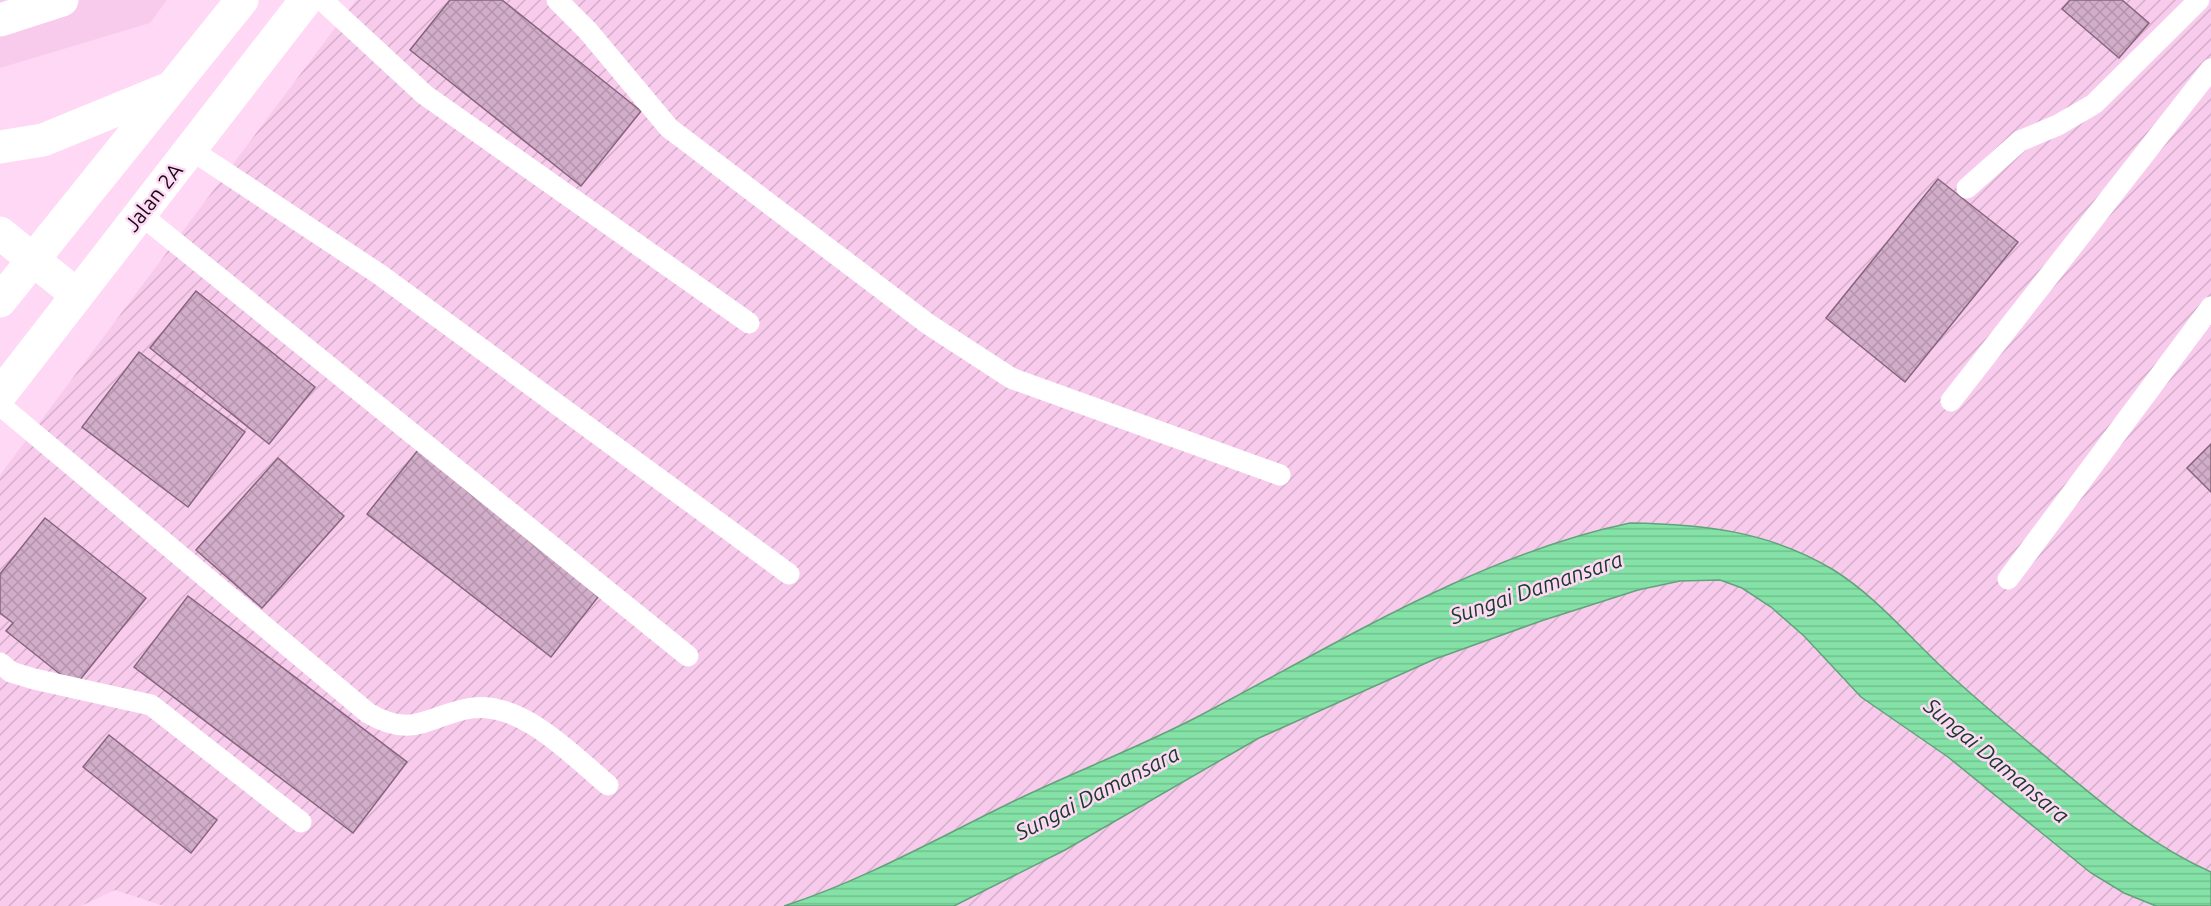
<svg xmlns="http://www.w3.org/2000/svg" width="2211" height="906" viewBox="0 0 2211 906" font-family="Ubuntu,sans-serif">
	<defs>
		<pattern id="industrial-furrows" width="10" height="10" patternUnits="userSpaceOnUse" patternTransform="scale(1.5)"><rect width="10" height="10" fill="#f8cbed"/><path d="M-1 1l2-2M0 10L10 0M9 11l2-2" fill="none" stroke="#d4adca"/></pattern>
		<pattern id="water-rules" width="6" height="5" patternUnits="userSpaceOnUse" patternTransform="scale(1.5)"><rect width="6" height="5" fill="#84e2a7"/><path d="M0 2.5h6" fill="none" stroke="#71c18f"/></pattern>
		<pattern id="building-cross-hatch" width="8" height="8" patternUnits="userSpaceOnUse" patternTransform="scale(1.5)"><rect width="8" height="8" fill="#d2adc9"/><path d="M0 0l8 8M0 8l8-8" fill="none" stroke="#b494ac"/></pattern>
	</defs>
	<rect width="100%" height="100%" fill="#ffd8f5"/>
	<path fill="#f8cbed" d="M0 0H167L150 23 0 68Z"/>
	<path fill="url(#industrial-furrows)" d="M356 0H2211V906H164L115 890 81 906H0V475Z"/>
	<path fill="url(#water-rules)" stroke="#63a27b" stroke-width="1.5" d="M1630 523C1703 524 1768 531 1832 569 1876 596 1909 637 1947 672 1980 703 2016 732 2051 761 2102 803 2150 845 2211 872V906H2156L2124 893 2091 873 1948 757 1861 697 1804 636 1771 607 1742 588 1720 580 1680 581 1638 590 1541 621 1435 659 1259 738 1065 850 954 906H784C864 880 938 838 1014 801 1076 771 1140 747 1201 715 1335 645 1480 554 1630 523Z"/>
	<path fill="url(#building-cross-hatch)" stroke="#87657e" stroke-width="1.5" d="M450 0H502L641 111 581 186 410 50Z
		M2070 0H2122L2149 23 2119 58 2062 9Z
		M1938 179 2018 242 1905 382 1826 318Z
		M196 291 315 387 269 444 150 348Z
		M139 352 245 432 188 507 82 427Z
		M2211 444V492L2187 468Z
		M418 450 602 592 551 657 367 514Z
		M278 458 344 516 262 608 196 550Z
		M45 518 146 598 75 686 6 631 13 623 0 613V574Z
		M188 596 407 762 353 833 134 667Z
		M109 735 217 820 191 853 83 767Z"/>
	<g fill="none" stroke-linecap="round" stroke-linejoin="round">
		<path stroke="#fff" stroke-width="21" d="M322 0 425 95 749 323
			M557 0 588 31 669 128 928 324 1011 378 1280 475
			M190 149 379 274 789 574
			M1967 188 2020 141 2058 125 2094 104 2199 0
			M140 214 688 656
			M1951 401 2211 69
			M0 405 368 713C414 740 428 715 472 708 522 701 573 756 608 785
			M2008 579 2211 307
			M0 663 11 672 34 679 151 705 301 822"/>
		<path stroke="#fff" stroke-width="33" d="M0 20 62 0"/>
		<path stroke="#fff" stroke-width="33" d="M0 147 43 140 170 88
			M0 233 77 295
			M0 301 242 0
			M0 395 306 0"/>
	</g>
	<g text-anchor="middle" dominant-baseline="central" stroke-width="5" stroke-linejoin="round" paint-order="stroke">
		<g font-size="21" fill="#170b14" stroke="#ffd8f5">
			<text transform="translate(153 197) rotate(-52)">Jalan 2A</text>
		</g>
		<g font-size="22" font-style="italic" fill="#153d26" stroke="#ffd8f5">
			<text transform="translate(1536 587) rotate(-19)">Sungai Damansara</text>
			<text transform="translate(1997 760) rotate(40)">Sungai Damansara</text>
			<text transform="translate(1097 792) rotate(-27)">Sungai Damansara</text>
		</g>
	</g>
</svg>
